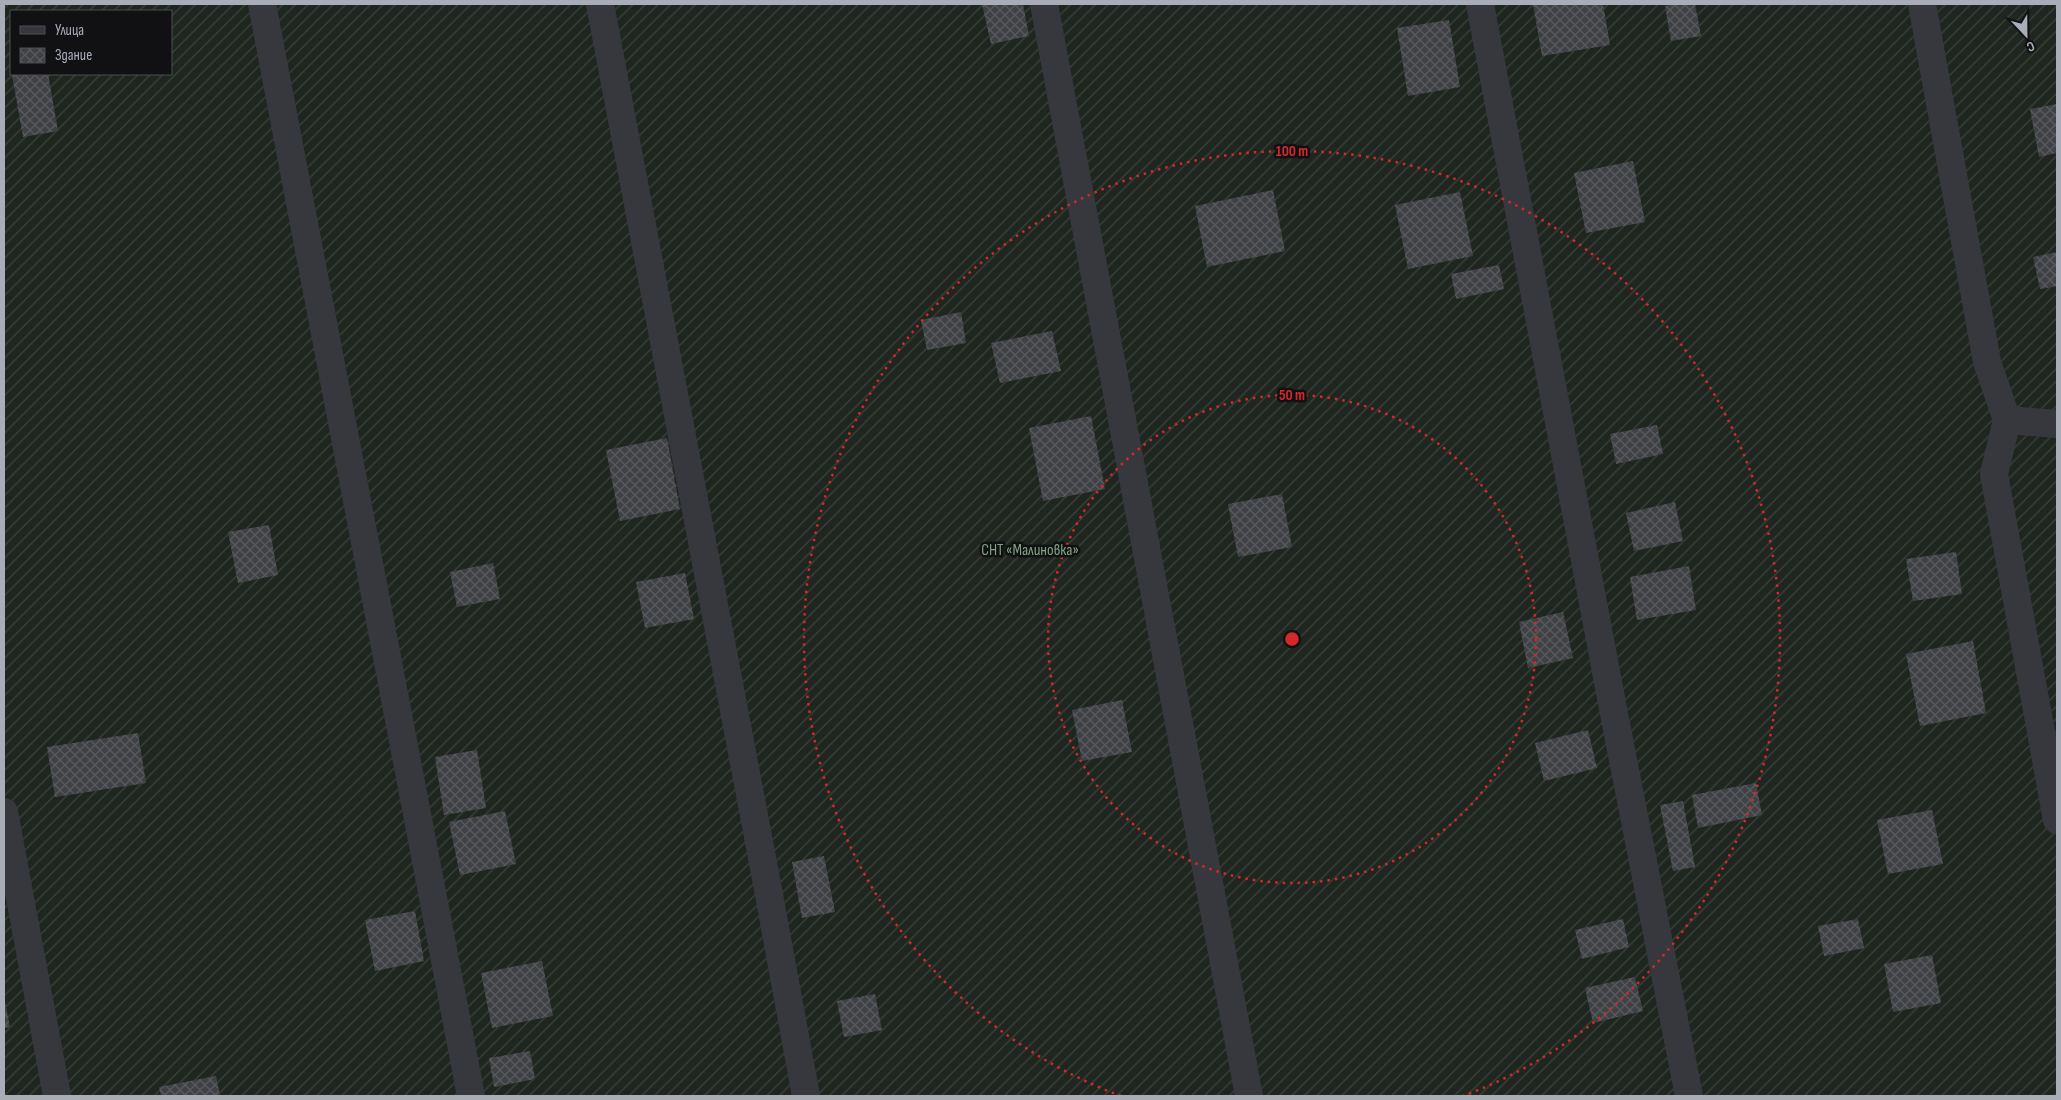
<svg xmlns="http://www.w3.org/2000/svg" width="2061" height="1100" viewBox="0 0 2061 1100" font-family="'Sofia Sans Condensed',sans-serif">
	<defs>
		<pattern id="garden-furrows" width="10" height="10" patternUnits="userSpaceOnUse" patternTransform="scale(1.25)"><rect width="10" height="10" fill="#1e261f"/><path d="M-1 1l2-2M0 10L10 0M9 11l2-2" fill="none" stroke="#3c433d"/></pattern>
		<pattern id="building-cross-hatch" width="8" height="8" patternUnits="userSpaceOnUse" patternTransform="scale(1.25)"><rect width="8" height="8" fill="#404145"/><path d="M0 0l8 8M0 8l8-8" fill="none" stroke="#595a5e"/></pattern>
	</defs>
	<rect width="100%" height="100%" fill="#161618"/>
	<path fill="url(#garden-furrows)" fill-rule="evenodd" d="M4 4H2057V1096H4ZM11 11H171V74H11Z"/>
	<path fill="url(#building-cross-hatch)" d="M982 4H1023L1029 36 991 44Z
		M1533 4H1603L1610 45 1542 56Z
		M1678 4H1695L1701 36 1671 41 1665 6Z
		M1449 20 1460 87 1408 96 1397 28Z
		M19 74H48L58 131 23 137 12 75Z
		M2057 104V153L2039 157 2030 109Z
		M1633 161 1645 222 1586 233 1574 173Z
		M1273 190 1285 251 1207 267 1195 206Z
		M1460 192 1473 256 1408 269 1395 205Z
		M2057 252V286L2040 289 2033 257Z
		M1499 265 1504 289 1456 299 1451 274Z
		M961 312 966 343 927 350 921 320Z
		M1052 331 1061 371 1000 383 991 343Z
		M1091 416 1105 489 1043 501 1029 428Z
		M1657 425 1663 454 1616 464 1610 434Z
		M667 438 680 509 620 521 606 450Z
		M1282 494 1292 547 1238 557 1228 504Z
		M1675 502 1683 541 1634 551 1626 513Z
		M269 525 278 575 238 583 228 532Z
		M1956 552 1962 594 1913 601 1906 559Z
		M493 563 500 599 457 607 450 572Z
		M1689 566 1696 610 1637 620 1630 577Z
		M685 573 694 619 645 628 636 582Z
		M1563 612 1573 658 1528 668 1519 622Z
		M1973 641 1986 713 1920 726 1906 654Z
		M1122 700 1132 752 1082 761 1072 710Z
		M1588 730 1597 768 1544 781 1535 743Z
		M138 733 146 783 55 797 47 747Z
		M477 750 486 808 444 815 435 757Z
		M1756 783 1762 815 1698 828 1692 795Z
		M1683 801 1695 867 1673 871 1660 805Z
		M1932 810 1943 864 1888 874 1877 820Z
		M505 811 516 864 460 875 449 822Z
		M824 856 835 912 802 918 792 862Z
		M415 911 424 961 375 971 365 920Z
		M1623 919 1629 947 1582 959 1575 930Z
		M1858 919 1864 948 1824 956 1818 926Z
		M1932 955 1941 1003 1893 1012 1884 964Z
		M542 961 553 1016 492 1028 481 973Z
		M1635 977 1643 1011 1593 1023 1585 988Z
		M875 994 882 1030 844 1037 837 1001Z
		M4 997 10 1027 4 1028Z
		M530 1051 535 1079 494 1087 489 1058Z
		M216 1076 220 1096H161L159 1087Z"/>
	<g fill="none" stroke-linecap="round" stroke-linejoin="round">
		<path stroke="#37383d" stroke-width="28" d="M262 4 471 1096
			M600 4 767 884 806 1096
			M1044 4 1249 1096
			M1480 4 1615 719 1689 1096
			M1922 4 1987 362 2007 420 2057 424
			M2007 420 1994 474 2057 820
			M4 812 57 1096"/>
	</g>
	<g fill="none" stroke="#d62828" stroke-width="2.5" stroke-dasharray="2.5 5">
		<circle cx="1292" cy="639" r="244"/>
		<path d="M1121 1096A488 488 0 1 1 1463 1096"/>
	</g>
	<g text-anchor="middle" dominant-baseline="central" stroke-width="5" stroke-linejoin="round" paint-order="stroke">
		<g font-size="16" fill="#7fa381" stroke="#111113">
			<text x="1030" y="550">СНТ «Малиновка»</text>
		</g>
	</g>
	<circle cx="1292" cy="639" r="8" fill="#d62828" stroke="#111113" stroke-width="2.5"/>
	<g font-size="15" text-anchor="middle" font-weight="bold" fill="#d62828" stroke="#111113" stroke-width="5" stroke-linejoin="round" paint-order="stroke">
		<text x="1292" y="156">100 m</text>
		<text x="1292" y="400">50 m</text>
	</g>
	<rect width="2061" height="1100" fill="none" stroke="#a8adb8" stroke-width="10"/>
	<rect x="10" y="10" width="162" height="65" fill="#111113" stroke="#4d4f55"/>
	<rect x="20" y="26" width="25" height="8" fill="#37383d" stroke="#4d4f55"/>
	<text x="55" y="35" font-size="15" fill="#a8adb8">Улица</text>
	<rect x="20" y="48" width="25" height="15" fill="url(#building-cross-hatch)" stroke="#4d4f55"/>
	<text x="55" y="60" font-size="15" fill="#a8adb8">Здание</text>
	<g transform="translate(2026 35) rotate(158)" stroke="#111113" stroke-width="4" paint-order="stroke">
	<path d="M0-4L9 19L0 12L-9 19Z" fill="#a8adb8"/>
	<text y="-8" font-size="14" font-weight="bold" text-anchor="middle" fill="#a8adb8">С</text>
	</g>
</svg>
